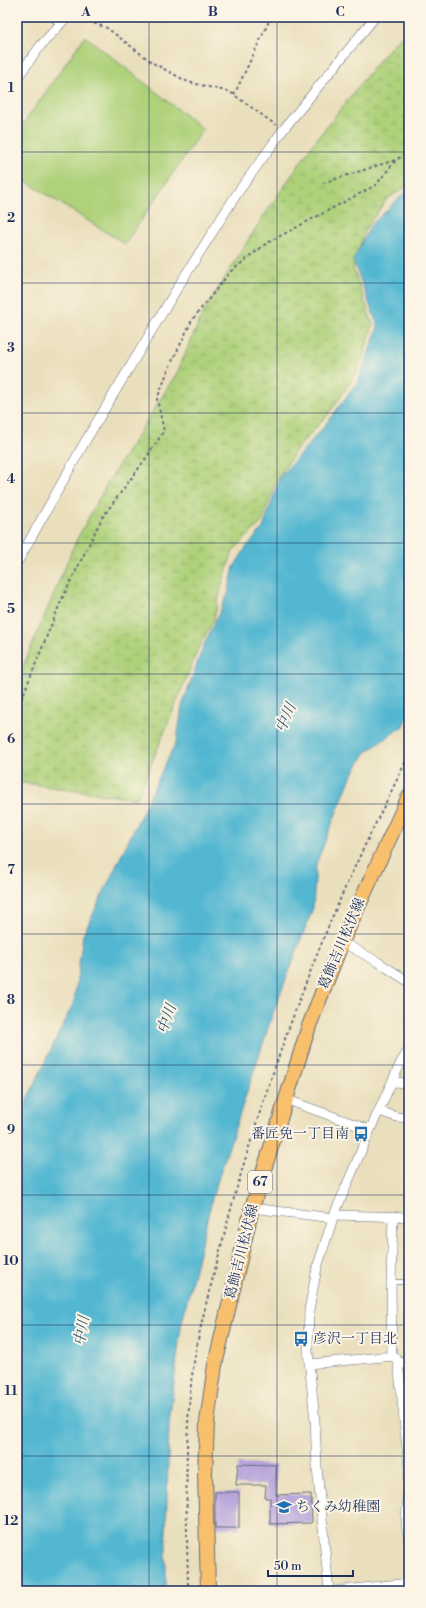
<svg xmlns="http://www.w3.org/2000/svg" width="426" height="1608" viewBox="0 0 426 1608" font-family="'Libre Bodoni','Noto Serif JP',serif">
	<defs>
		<pattern id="wetland-marsh" width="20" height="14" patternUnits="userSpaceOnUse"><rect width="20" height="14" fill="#aed17a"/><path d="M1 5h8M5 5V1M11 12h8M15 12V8" fill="none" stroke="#95b46c"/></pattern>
	</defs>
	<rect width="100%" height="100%" fill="#fcf5e5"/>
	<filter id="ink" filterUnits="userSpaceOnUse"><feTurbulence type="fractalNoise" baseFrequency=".025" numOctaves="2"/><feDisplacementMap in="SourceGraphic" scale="8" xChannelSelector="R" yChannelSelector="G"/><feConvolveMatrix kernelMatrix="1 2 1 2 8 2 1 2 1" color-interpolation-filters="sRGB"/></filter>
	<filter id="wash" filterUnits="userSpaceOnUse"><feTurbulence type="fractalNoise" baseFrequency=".012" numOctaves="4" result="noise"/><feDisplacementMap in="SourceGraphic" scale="16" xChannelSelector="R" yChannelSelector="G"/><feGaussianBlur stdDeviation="0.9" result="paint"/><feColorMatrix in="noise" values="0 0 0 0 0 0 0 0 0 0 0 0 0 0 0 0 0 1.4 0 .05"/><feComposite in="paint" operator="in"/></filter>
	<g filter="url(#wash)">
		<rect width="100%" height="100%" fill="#eadfbc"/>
		<path fill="url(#wetland-marsh)" stroke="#64806c" d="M409 27V185L387 199 365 230 353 268 373 325 358 371 330 412 296 450 276 482 262 522 233 551 221 587 214 620 199 647 137 799 17 782V681L76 541 108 482 177 373 203 313 257 226 313 144 376 64Z"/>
		<path fill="#aed17a" stroke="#64806c" d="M85 36 203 129 125 244 17 176V133Z"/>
		<path fill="#52b7d1" stroke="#367398" d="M409 189V713L402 727 365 753 350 779 316 864 313 908 273 1013 213 1195 181 1326 169 1424 166 1534V1591H17V1180L27 1100 74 1002 83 935 177 740 182 706 203 647 228 594 234 567 245 549 263 528 280 477 322 429 358 382 378 327 353 260 371 225Z"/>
		<g id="blocks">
			<path fill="#b09bda" d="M238 1464 276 1465V1495L311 1494 312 1523 270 1524V1498H265L266 1485H236Z
				M215 1492H239V1528H215Z"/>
		</g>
	</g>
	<g filter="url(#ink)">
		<use href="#blocks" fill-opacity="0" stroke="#636d7f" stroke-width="1"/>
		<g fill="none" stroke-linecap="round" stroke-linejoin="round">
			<g stroke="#636d7f" stroke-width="6">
				<path id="lane" d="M49 17 61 24
					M391 1282H409"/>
			</g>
			<g stroke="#636d7f" stroke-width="10">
				<path id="street" d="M17 78 41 45 67 17
					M18 561 86 440 181 282 236 195 283 130 375 17
					M342 942 378 962 409 982
					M392 1082 409 1083
					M285 1099 370 1130
					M379 1111 397 1117 409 1118
					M252 1208 333 1218
					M334 1215 409 1217
					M392 1356 391 1282 393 1216
					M398 1361 409 1468 406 1524 409 1542
					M309 1364 394 1356 398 1361 409 1366
					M329 1591 317 1467 315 1421 308 1351 309 1310 317 1268 334 1215 370 1130 401 1062 409 1049
					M335 1591 409 1583"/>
			</g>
			<g stroke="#636d7f" stroke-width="16">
				<path id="primary" d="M208 1591 205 1473 207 1422 215 1365 252 1208 309 1026 342 942 409 796"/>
			</g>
			<path stroke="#636d7f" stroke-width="2" stroke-dasharray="3 3" stroke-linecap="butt" d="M77 17 107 28 153 63 188 82 230 92 276 125
				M234 95 271 17
				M323 183 395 160
				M17 710 61 601 102 518 144 461 164 431 157 399 169 368 192 320 230 272 267 243 376 185 396 160 409 151
				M188 1591C187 1522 184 1453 191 1385 196 1337 210 1289 222 1243 249 1137 285 1032 327 930 351 871 381 813 409 755"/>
			<use href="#lane" stroke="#fff" stroke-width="4.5"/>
			<use href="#street" stroke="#fff" stroke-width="9"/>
			<use href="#primary" stroke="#f8bf6c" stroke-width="14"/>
		</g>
	</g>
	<path fill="none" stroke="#1b2f5e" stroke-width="1" stroke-opacity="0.55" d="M149 17V1591M277 17V1591M17 152H409M17 283H409M17 413H409M17 543H409M17 674H409M17 804H409M17 934H409M17 1065H409M17 1195H409M17 1325H409M17 1456H409"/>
	<defs>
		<g id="bus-bare" transform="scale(1.2)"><path d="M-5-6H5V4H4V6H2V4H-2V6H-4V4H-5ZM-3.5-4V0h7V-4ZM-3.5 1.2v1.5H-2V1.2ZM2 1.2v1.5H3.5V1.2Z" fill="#1f6fb2" stroke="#fcf5e5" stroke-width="2.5" paint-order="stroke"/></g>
		<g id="school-bare" transform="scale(1.2)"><path d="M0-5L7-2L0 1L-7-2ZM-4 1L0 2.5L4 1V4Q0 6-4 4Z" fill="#1f6fb2" stroke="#fcf5e5" stroke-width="2.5" paint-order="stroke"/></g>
	</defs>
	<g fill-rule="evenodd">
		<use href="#bus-bare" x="361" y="1134"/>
		<use href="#bus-bare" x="301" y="1339"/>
		<use href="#school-bare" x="284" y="1507"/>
	</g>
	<g text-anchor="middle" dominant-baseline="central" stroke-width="4" stroke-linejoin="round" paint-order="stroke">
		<rect fill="#fcf5e5" stroke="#5e6a86" stroke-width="1" x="248" y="1171" width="24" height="22" rx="3"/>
		<g font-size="13" font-weight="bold" fill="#1b2f5e">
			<text x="260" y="1182">67</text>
		</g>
		<g font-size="14" fill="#1b2f5e" stroke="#fcf5e5">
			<text transform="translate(342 944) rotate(-67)">葛飾吉川松伏線</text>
			<text transform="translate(242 1252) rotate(-76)">葛飾吉川松伏線</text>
		</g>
		<g font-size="14" fill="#1b2f5e" stroke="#fcf5e5" text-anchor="start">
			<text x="349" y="1134" text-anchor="end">番匠免一丁目南</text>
			<text x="313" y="1339">彦沢一丁目北</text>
			<text x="296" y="1507">ちくみ幼稚園</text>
		</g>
		<g font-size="15" font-style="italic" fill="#2c5880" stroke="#fcf5e5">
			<text transform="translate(286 718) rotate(-66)">中川</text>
			<text transform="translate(167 1019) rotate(-71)">中川</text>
			<text transform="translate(82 1331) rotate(-80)">中川</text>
		</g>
	</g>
	<rect width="426" height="1608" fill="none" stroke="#fcf5e5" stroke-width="44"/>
	<path d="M268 1570v6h85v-6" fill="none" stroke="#1b2f5e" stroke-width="2"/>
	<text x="274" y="1570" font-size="12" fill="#1b2f5e" stroke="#fcf5e5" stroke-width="3" paint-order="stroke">50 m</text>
	<rect x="22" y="22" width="382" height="1564" fill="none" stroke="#1b2f5e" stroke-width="1.5"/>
	<g font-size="13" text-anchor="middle" font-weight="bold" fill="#1b2f5e">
		<text x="86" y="16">A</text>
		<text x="213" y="16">B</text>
		<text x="340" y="16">C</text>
		<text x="11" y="92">1</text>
		<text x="11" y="222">2</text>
		<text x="11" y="352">3</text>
		<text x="11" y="483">4</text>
		<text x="11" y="613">5</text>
		<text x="11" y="743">6</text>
		<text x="11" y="874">7</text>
		<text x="11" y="1004">8</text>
		<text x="11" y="1134">9</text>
		<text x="11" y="1265">10</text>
		<text x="11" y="1395">11</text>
		<text x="11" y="1525">12</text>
	</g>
</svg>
